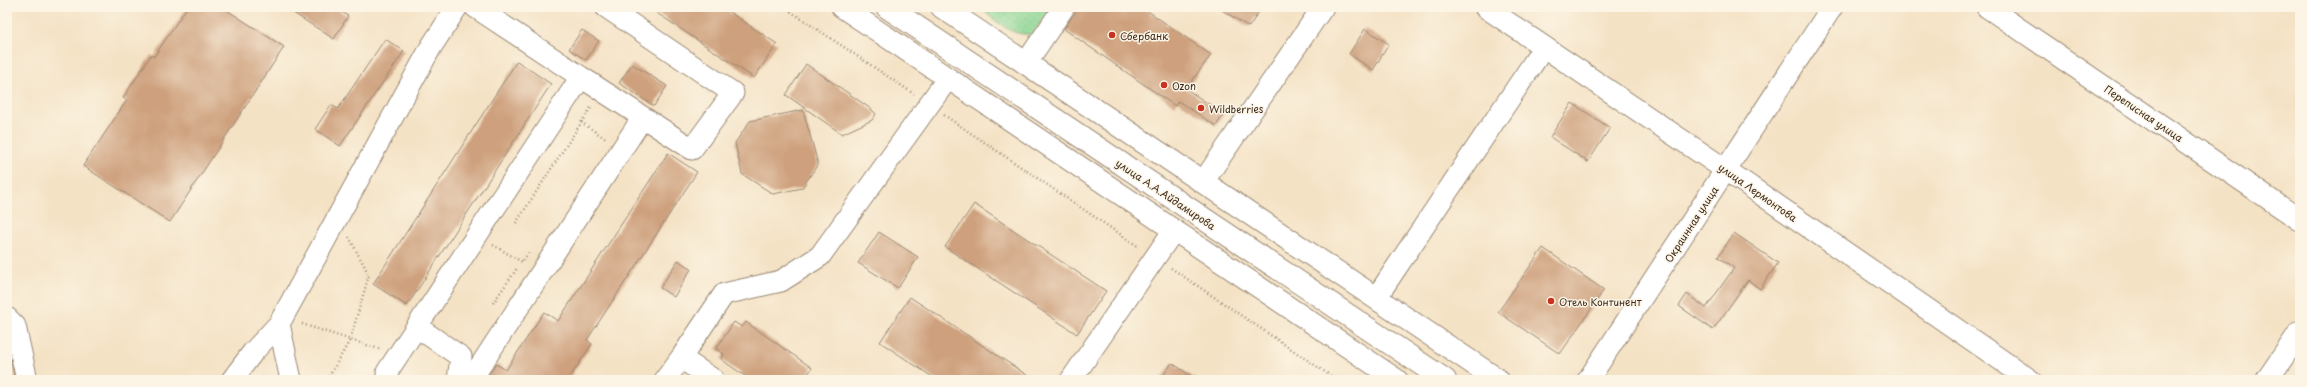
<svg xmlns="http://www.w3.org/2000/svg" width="2307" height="387" viewBox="0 0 2307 387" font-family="'Playpen Sans',sans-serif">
	<defs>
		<pattern id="green-dots" width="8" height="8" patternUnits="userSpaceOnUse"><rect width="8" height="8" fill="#88d592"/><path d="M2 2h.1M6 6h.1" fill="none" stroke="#76b77d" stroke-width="1.8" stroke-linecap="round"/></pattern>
	</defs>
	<rect width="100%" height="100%" fill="#fcf5e5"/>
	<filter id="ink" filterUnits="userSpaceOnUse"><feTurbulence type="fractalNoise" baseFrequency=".025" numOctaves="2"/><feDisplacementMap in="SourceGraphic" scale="8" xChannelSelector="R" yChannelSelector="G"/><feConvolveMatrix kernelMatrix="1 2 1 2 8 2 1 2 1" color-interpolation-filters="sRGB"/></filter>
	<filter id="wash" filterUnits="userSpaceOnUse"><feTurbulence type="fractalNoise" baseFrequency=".012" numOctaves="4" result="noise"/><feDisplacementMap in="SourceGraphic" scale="16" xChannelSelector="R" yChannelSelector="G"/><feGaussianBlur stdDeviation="0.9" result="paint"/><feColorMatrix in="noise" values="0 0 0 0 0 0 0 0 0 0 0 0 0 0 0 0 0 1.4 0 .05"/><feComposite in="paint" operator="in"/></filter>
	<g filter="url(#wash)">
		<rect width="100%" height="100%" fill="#f4e2c5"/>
		<path fill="url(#green-dots)" stroke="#628058" d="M986 7H1041L1048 12 1033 34C1013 36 1002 26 987 14Z"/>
		<g id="blocks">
			<path fill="#cea07d" d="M187 7H222L284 47 170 222 83 166 127 100 123 98 151 55 154 57Z
				M284 7H334L348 16 334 39Z
				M648 7H722L777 44 754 78Z
				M1079 7H1142L1211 55 1186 89 1224 114 1216 126 1178 101 1175 106 1064 29Z
				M1217 7H1262L1249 27Z
				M1365 29 1389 44 1373 70 1349 54Z
				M582 30 599 41 586 60 569 49Z
				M385 39 404 51 340 146 315 129 331 105 338 109Z
				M517 61 551 84 407 306 373 284Z
				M632 64 667 86 654 106 619 83Z
				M806 64 871 109 876 114 872 120 842 134 786 95Z
				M1572 103 1610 128 1588 162 1550 137Z
				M803 110 818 164 802 188 773 194 742 174 735 143 750 121Z
				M668 153 697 172 587 340 592 344 568 380H485L496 364 506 370 544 312 558 321Z
				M974 204 1106 291 1077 334 945 247Z
				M879 232 918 257 898 288 858 263Z
				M1734 233 1778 263 1760 289 1748 280 1713 330 1679 306 1687 294 1706 308 1734 268 1718 257Z
				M1543 248 1604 290 1560 354 1498 312Z
				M678 260 691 269 674 297 660 288Z
				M910 297 1034 380H937L880 342Z
				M734 322 742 327 746 322 812 368 804 380H751L729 365 721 359 724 354 716 349Z
				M7 345 15 380H7Z
				M1172 363 1197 380H1160Z"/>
		</g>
	</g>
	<g filter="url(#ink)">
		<use href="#blocks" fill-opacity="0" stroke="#988672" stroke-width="1"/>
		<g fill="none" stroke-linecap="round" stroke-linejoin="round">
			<g stroke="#988672" stroke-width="23">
				<path id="minor" d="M842 7 1397 380
					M1485 7 1726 170 2030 380
					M1987 7 2300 220
					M1026 63 1064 7
					M581 77 692 149 733 93 606 7
					M1203 182 1323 7
					M1376 298 1544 47
					M7 318 15 326 27 380
					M417 327 461 357 458 380
					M232 380 253 352 279 324
					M291 380 279 324 431 47 457 7
					M388 380 387 372 581 77 475 7
					M471 380 643 117
					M665 380 681 358
					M714 380 681 358 724 294 781 281 820 256 948 78
					M1071 380 1174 230
					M1588 380 1832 7"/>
			</g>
			<g stroke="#988672" stroke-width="24">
				<path id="major" d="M887 7 1445 380
					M942 7 1498 380
					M2267 380 2300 332"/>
			</g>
			<path stroke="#988672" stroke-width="2.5" stroke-dasharray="1 3" stroke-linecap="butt" d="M784 7 914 94
				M944 115 1139 247
				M581 122 606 139
				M516 223 592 106
				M493 245 522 262 530 251
				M1171 268 1337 380
				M493 303 518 267
				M302 324 379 349
				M327 380 350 340 369 275 349 237"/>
			<use href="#minor" stroke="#fff" stroke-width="21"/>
			<use href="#major" stroke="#fff" stroke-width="22"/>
		</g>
	</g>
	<g fill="#c8321e" stroke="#fcf5e5" stroke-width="1.5">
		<circle cx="1112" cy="35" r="4"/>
		<circle cx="1164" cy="85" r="4"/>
		<circle cx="1201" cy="108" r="4"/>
		<circle cx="1551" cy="301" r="4"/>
	</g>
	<g text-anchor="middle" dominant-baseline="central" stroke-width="3" stroke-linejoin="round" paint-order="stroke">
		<g font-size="10" fill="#3b2a1e" stroke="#fcf5e5" text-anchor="start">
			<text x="1120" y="35">Сбербанк</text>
			<text x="1172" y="85">Ozon</text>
			<text x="1209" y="108">Wildberries</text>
			<text x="1559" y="301">Отель Континент</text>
		</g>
		<g font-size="10" fill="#3b2a1e" stroke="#fcf5e5">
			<text transform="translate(2144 113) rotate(34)">Переписная улица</text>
			<text transform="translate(1758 192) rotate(35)">улица Лермонтова</text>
			<text transform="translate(1166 194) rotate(34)">улица А.А.Айдамирова</text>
			<text transform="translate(1691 224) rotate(-57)">Окраинная улица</text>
		</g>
	</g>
	<rect width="2307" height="387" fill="none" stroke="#fcf5e5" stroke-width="24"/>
</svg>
